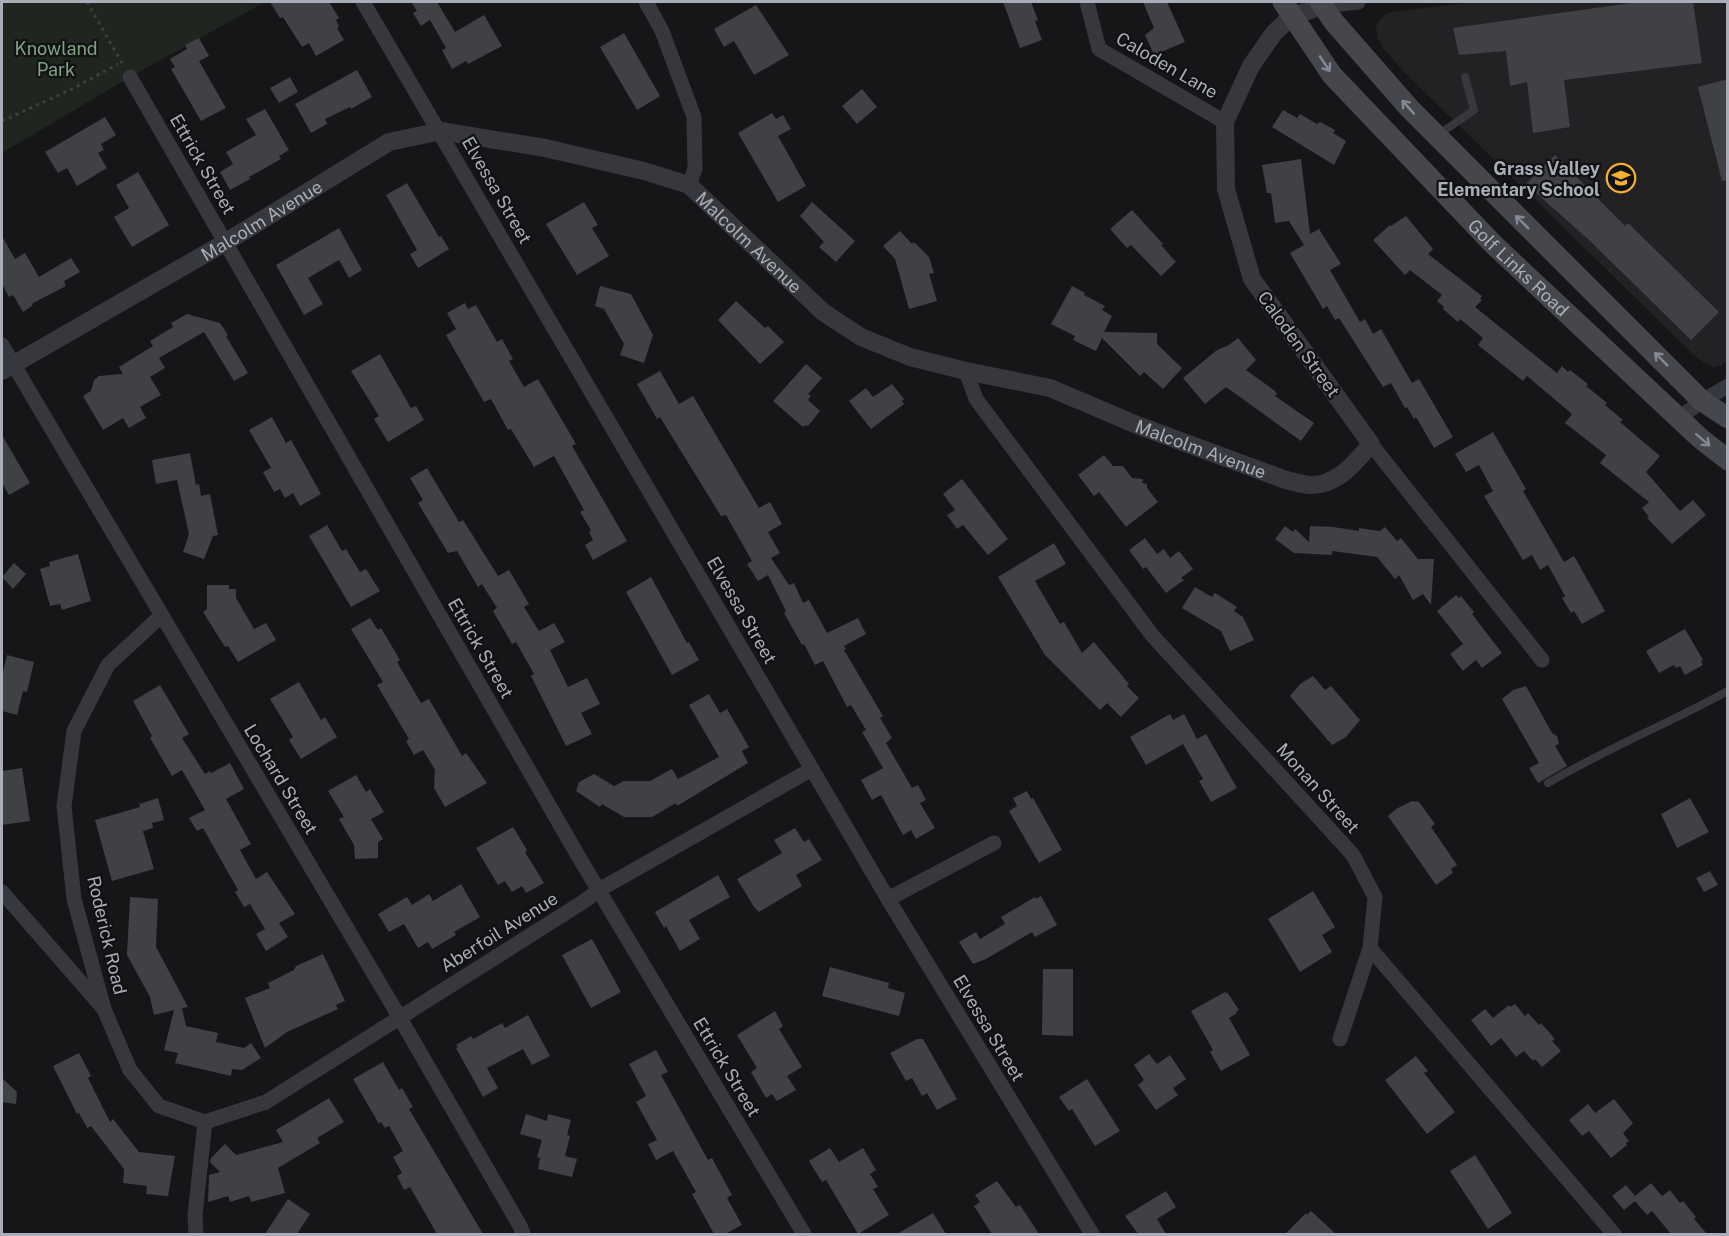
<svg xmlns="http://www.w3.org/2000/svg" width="1729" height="1236" viewBox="0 0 1729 1236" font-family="'Public Sans',sans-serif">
	<rect width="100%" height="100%" fill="#161618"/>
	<path fill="#222225" d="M1476 2H1727V361L1722 365 1713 367 1703 362 1693 354 1404 72 1383 48 1378 39 1376 25 1385 15 1390 12Z"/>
	<path fill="#1e261f" d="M2 2H265L130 77 2 153Z"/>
	<path fill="#404145" d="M270 2H329L339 18 336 20 339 26 337 28 344 40 316 56 309 43 302 47 283 17 280 18Z
		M411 2H437L455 32 484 15 502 46 468 64 466 61 452 69 442 50 446 48 430 20 421 26 413 13 417 11Z
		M1003 2H1031L1038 20 1035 21 1042 40 1020 48Z
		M1143 2H1167L1185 42 1154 55 1145 35 1154 28Z
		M1638 2H1693L1702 63 1564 80 1570 127 1533 133 1527 82 1510 86 1506 51 1459 55 1453 28Z
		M756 5 789 55 754 75 734 41 724 47 714 29Z
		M624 33 660 96 637 110 600 47Z
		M199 38 209 56 199 61 226 108 201 121 171 69 175 67 170 59 187 49 185 45Z
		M357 70 372 97 351 109 350 107 325 119 327 124 311 133 295 104Z
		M290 77 298 92 279 103 270 88Z
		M1728 79V180L1722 181 1698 87Z
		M862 89 877 107 857 124 842 106Z
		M265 109 289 150 279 156 281 159 249 177 250 179 230 190 220 172 233 164 226 152 256 135 246 119Z
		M1283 110 1297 118 1300 114 1317 124 1320 122 1335 130 1333 133 1346 141 1334 165 1272 127Z
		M772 113 776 119 783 115 791 129 778 136 806 186 778 202 738 133Z
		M105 117 116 135 101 144 104 150 98 153 107 168 77 186 67 168 58 173 45 152Z
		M1555 155 1625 226 1628 223 1719 312 1691 340 1588 239 1526 184Z
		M1301 159 1310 234 1319 229 1341 264 1330 270 1360 322 1365 319 1373 334 1381 329 1412 383 1419 379 1453 437 1434 448 1416 417 1414 419 1407 407 1405 408 1391 383 1383 387 1339 318 1335 320 1327 306 1323 309 1290 253 1304 245 1289 221 1275 223 1271 193H1267L1262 165Z
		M138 172 169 225 132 247 114 217 129 208 116 185Z
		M407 183 439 237 441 236 449 249 418 268 410 254 417 250 386 195Z
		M584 202 598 225 592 228 609 256 577 275 546 224Z
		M812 202 855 241 836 262 819 247 824 242 800 216Z
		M1132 210 1163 244 1161 245 1176 262 1161 276 1131 245 1127 248 1110 229Z
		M1406 216 1433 249 1428 254 1482 296 1480 299 1482 300 1475 307 1557 373 1562 366 1568 372 1570 370 1588 384 1586 386 1607 403 1605 405 1623 420 1620 422 1660 456 1646 472 1680 511 1693 500 1706 515 1672 544 1647 518 1649 517 1642 508 1649 502 1600 463 1606 455 1565 423 1572 414 1527 376 1523 381 1478 345 1483 338 1460 319 1458 322 1443 309 1444 307 1437 301 1442 295 1410 270 1405 275 1373 240 1390 225 1391 226Z
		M339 228 362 270 349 278 339 260 308 278 323 304 304 315 276 265Z
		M900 231 912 244 914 242 929 257 934 273 929 274 937 301 909 309 895 259 883 246Z
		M2 236 15 259 25 253 39 277 71 258 80 272 64 281 66 286 33 303 32 306 23 312 13 295 9 297 2 284Z
		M600 286 631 294 653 335 644 363 620 355 624 344 604 309 595 306Z
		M1072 286 1085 293 1084 295 1105 306 1102 310 1112 316 1104 332 1157 333V344L1182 368 1163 389 1144 372 1140 376 1102 338 1096 351 1073 340 1075 336 1051 324Z
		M736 301 765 328 768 326 784 342 760 364 718 320Z
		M465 303 468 309 476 305 497 342 502 339 513 359 509 361 524 387 538 379 576 444 572 446 627 541 593 560 585 545 593 540 589 532 591 530 580 512 584 510 554 456 534 467 511 429 508 430 491 399 484 402 446 335 456 329 447 313Z
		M187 314 220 323 228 335 226 336 248 373 234 381 204 332 159 358 165 368 150 377 161 395 140 407 146 418 129 428 123 418 103 430 83 396 91 391 94 380 99 376 123 374 119 367 153 346 150 341 173 327 171 323Z
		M1238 338 1256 360 1246 370 1275 391 1277 394 1275 396 1314 423 1301 441 1226 387 1205 404 1183 378 1217 350 1229 345Z
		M380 354 411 408 416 406 424 420 388 442 374 419 379 416 351 371Z
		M806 364 822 378 808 394 811 396 808 400 820 411 808 426 806 425 803 427 773 401Z
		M660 371 679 404 693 396 759 508 770 502 782 524 768 532 780 553 771 558 789 585 794 583 803 603 809 600 827 633 858 618 866 634 844 646 846 649 844 650 883 716 880 718 892 738 886 743 912 788 918 785 926 800 920 803 935 828 916 839 911 830 903 835 881 795 872 800 861 780 883 768 862 732 866 730 851 705 847 707 823 661 815 665 804 644 802 645 784 613 786 611 768 575 758 581 747 564 752 561 726 515 721 516 679 448 660 417 657 419 637 384Z
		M892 384 904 399 902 401 904 404 871 429 849 401 866 388 873 397Z
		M272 417 286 443 291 440 321 494 300 506 293 493 285 498 280 489 274 492 263 472 271 468 249 430Z
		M1493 432 1526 489 1523 491 1564 562 1574 556 1605 611 1582 624 1574 611 1571 613 1562 598 1565 596 1548 565 1540 570 1532 555 1523 560 1484 496 1493 491 1479 465 1466 472 1455 454Z
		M2 435 30 483 9 495 2 483Z
		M190 453 196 485 199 484 201 496 210 494 218 535 213 536 204 559 183 552 189 534 177 480 156 484 152 460Z
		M1104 455 1113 466H1123L1132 478 1143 479 1142 483 1147 484V488L1158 502 1126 527 1099 492 1094 496 1078 475Z
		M427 468 459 522 463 520 498 576 509 570 529 604 524 607 539 631 554 623 565 642 550 650 568 687 587 678 600 704 581 713 592 734 566 746 531 676 534 674 516 642 512 644 493 611 497 608 482 584 478 587 457 551 448 553 418 503 423 500 410 478Z
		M962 479 1008 539 988 555 963 525 957 529 947 515 955 510 943 494Z
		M327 525 342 551 346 549 360 572 366 569 380 591 351 607 309 536Z
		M1285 526 1293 532 1295 529 1309 542 1310 526 1333 527 1359 531V528L1380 531 1385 527 1397 541 1401 538 1418 559H1434L1431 605 1423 594 1413 600 1399 575 1395 579 1377 557 1332 551V555L1294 553 1275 539Z
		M1145 538 1157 554 1164 549 1170 558 1179 551 1193 569 1181 578 1184 580 1166 593 1146 567 1143 569 1129 550Z
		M1054 543 1066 564 1035 581 1060 624 1064 622 1082 653 1094 642 1129 684 1127 686 1139 698 1121 717 1107 703 1100 710 1045 655 998 577Z
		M78 554 91 601 62 610 60 604 50 606 40 569 50 566 49 562Z
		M14 563 26 574 13 589 2 577Z
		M651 577 687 643 689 642 699 660 672 675 626 592Z
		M207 585H229V589H236V598L254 629 266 623 276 640 238 662 228 646 225 647 203 612 207 609Z
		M1195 587 1212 597 1215 593 1237 607 1234 611 1243 617 1254 640 1230 651 1221 631 1182 608Z
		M1456 595 1459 598 1461 596 1474 612 1472 614 1502 653 1482 668 1476 660 1463 671 1450 654 1463 644 1437 611Z
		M370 618 378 630 381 628 400 660 397 662 421 703 429 699 462 756 466 753 487 783 445 807 434 788 435 770 423 750 414 755 406 741 409 739 377 685 383 682 351 629Z
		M1685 629 1703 660 1701 661 1703 665 1685 675 1680 666 1676 668 1674 665 1659 673 1646 651Z
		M7 655 34 662 27 692 23 691 17 715 2 711V676Z
		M1313 676 1325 690 1331 686 1360 720 1346 737 1332 745 1290 696 1300 684Z
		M299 682 321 720 325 717 337 737 301 759 289 740 293 737 270 699Z
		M160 685 189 734 182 738 205 774 210 771 211 773 230 763 244 789 226 799 251 844 240 850 256 879 267 872 295 914 279 923 288 937 266 951 256 934 265 929 250 904 244 907 235 892 238 890 203 828 197 831 189 818 205 810 182 770 172 776 150 738 152 736 133 701Z
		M1526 686 1552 733 1557 736 1559 744 1555 746 1567 766 1538 783 1529 768 1539 763 1502 699 1513 690Z
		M709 694 720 713 727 709 749 747 742 751 748 763 677 806 676 803 652 817H624L602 804 600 807 576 791 579 782 594 774 614 786 624 781H650L672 769 678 779 719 757 689 705Z
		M1170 714 1173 720 1184 714 1197 739 1206 734 1237 788 1211 802 1199 781 1203 779 1183 744 1146 765 1130 737Z
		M22 768 30 821 2 825V771Z
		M356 775 366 792 370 789 384 812 371 819 383 839 378 842V858L355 859 354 845 339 819 344 817 328 791Z
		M1027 791 1031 799 1033 798 1062 850 1039 863 1009 811 1017 806 1013 798Z
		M158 798 164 820 152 823 153 828 143 831 154 869 112 881 95 820 140 807 139 804Z
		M1690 798 1709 832 1677 848 1661 814Z
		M1412 801 1419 802 1435 824 1431 827 1457 865 1451 869 1453 873 1436 885 1388 816 1396 809Z
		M513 827 527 850 525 852 544 883 526 893 522 886 512 892 505 881 498 885 476 848Z
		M795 828 804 842 809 839 822 860 796 875 802 886 759 912 754 907 737 879 782 853 774 840Z
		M1710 871 1718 885 1704 892 1696 878Z
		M718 875 730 897 689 920 700 939 680 951 666 926 664 928 655 912Z
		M461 884 480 917 454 932 456 935 432 949 428 942 418 948 404 924 389 932 378 914 407 897 412 905 429 894 433 901Z
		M1313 891 1335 927 1322 935 1332 952 1300 972 1268 919Z
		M1041 896 1057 925 1035 937 1032 932 986 959 973 964 959 942 976 932 980 939 1005 924 1001 917 1035 897V899Z
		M130 897 158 899 156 947 188 1007 182 1008 186 1026 218 1033 216 1042 244 1048 251 1043 261 1058 242 1070 232 1069 231 1076 175 1063 178 1053 164 1050 174 1010 154 1015 150 997 127 955Z
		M592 939 621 992 591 1008 562 955Z
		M323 954 345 1001 336 1005 338 1009 287 1032 265 1048 245 998 270 988 268 983 294 970 296 966Z
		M830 967 889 983 888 988 905 993 899 1016 822 996Z
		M1043 969H1073V1036L1042 1035Z
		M1225 992 1226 994 1227 992 1239 1010 1236 1012 1237 1013 1229 1018 1250 1055 1221 1071 1210 1052 1213 1050 1191 1011Z
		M1515 1004 1525 1016 1528 1013 1539 1025 1541 1023 1555 1039 1552 1041 1561 1051 1542 1067 1535 1059 1533 1061 1524 1051 1516 1057 1501 1038 1491 1046 1471 1020 1485 1009 1493 1018 1509 1005 1510 1007Z
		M775 1011 783 1026 779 1029 802 1067 787 1076 796 1090 777 1101 772 1094 766 1098 751 1072 757 1068 737 1035Z
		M528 1015 550 1056 532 1065 523 1049 487 1068 498 1088 483 1097 456 1048 458 1047 456 1045 471 1036 473 1039 502 1023 505 1028Z
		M917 1039H923L957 1099 937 1110 927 1093 922 1096 912 1078 906 1081 890 1053Z
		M656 1050 668 1072 661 1075 708 1160 712 1158 732 1195 727 1198 742 1225 725 1234H714L692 1194 696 1192 673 1151 656 1160 648 1144 657 1140 636 1102 646 1096 629 1064Z
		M79 1053 91 1076 88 1078 110 1122 113 1119 139 1152 175 1156 168 1196 146 1194 147 1186 123 1183 124 1169 91 1126 87 1128 79 1113 77 1114 53 1066Z
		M1149 1054 1157 1064 1170 1055 1186 1079 1173 1088 1178 1095 1156 1110 1138 1085 1144 1080 1134 1065Z
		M1416 1056 1428 1071 1424 1073 1455 1112 1427 1134 1385 1080Z
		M383 1062 399 1090 402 1088 413 1107 409 1109 483 1234H437L410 1187 404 1190 397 1176 402 1173 393 1157 403 1151 389 1126 385 1128 381 1122 379 1124 353 1079Z
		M2 1078 17 1092 16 1104 2 1102Z
		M1087 1079 1120 1131 1095 1146 1072 1109 1069 1111 1059 1097Z
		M329 1098 344 1122 317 1138 320 1143 278 1168 285 1193 251 1202 249 1196 230 1202 228 1196 208 1202 209 1175 220 1172 210 1162 211 1158 225 1144 236 1155 283 1142 276 1130Z
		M1614 1099 1633 1123 1623 1133 1629 1141 1626 1143 1627 1145 1611 1158 1589 1131 1582 1136 1569 1120 1588 1104 1595 1113Z
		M526 1114 547 1121 548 1114 571 1120 567 1135 570 1136 565 1156 577 1159 572 1177 538 1169 540 1158 537 1157 542 1140 520 1134Z
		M830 1148 839 1162 863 1148 876 1170 870 1174 878 1187 873 1189 889 1215 858 1234 826 1180 822 1182 809 1161Z
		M1475 1155 1512 1213 1488 1229 1450 1171Z
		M997 1181 1016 1207 1020 1205 1039 1234H992L974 1206 980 1202 975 1195Z
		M1651 1183 1662 1196 1670 1190 1680 1203 1683 1201 1696 1217 1694 1219 1707 1234H1671L1652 1211 1647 1215 1635 1201 1624 1210 1612 1196 1626 1185 1635 1196Z
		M1166 1191 1176 1207 1157 1219 1166 1234H1138L1125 1216Z
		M288 1199 310 1214 297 1234H265Z
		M1311 1211 1336 1234H1285L1306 1213 1307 1215Z
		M933 1213 946 1234H897Z"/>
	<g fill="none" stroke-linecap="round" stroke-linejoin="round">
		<path stroke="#3d3f44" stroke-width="3" stroke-dasharray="3 4.5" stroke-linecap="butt" d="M87 2 122 63
			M2 121 72 89 118 64"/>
		<path stroke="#37383d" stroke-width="8" d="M1438 135 1474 110 1465 77
			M1548 783C1606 749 1669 723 1728 691"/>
		<path stroke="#37383d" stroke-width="15" d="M363 2 888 899 1092 1234
			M646 2 662 31 694 117 695 169 689 185
			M1087 2 1099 49 1225 122
			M1323 6 1358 2
			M130 77 577 854 804 1234
			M2 345 400 1018 520 1226 523 1234
			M966 371 976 399 1152 635 1353 855 1375 897 1370 948 1614 1234
			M1679 418 1702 401 1728 386
			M1371 444 1542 660
			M2 892 104 1009 130 1070 159 1106 205 1122
			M888 899 994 843
			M104 1009 74 899 64 806 74 731 108 665 162 615
			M1340 1039 1370 948
			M205 1122 266 1102 583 902 599 890 812 769
			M196 1234 195 1215 205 1122"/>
		<path stroke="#37383d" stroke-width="18" id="s1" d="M2 371 226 242 389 142 441 131 545 148 644 171 689 185 823 312 861 337 910 357 966 371 1050 388 1137 425 1286 480C1293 482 1302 484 1309 485 1337 486 1355 463 1371 444L1252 279 1226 189 1225 122 1251 66 1274 33 1292 16 1323 6"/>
		<g stroke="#45474d" stroke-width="21">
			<path id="s2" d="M1283 2 1332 75 1493 244 1701 439 1728 460"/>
			<path d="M1320 2 1334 22 1410 109 1702 401 1728 418"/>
		</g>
	</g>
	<defs><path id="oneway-shaft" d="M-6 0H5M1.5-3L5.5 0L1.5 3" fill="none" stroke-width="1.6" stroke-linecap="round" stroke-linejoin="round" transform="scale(1.5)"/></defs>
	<g stroke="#858993">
		<use href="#oneway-shaft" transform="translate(1325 64) rotate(56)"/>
		<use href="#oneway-shaft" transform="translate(1408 107) rotate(-132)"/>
		<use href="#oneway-shaft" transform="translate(1522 222) rotate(-135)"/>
		<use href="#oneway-shaft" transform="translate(1661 359) rotate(-135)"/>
		<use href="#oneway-shaft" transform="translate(1703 440) rotate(41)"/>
	</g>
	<defs>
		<g id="school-ring" transform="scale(1.5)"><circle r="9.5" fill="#111113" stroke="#f2b134" stroke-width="1.5"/><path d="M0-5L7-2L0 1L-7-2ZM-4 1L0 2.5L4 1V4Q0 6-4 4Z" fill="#f2b134"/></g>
	</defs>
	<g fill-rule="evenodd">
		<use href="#school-ring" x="1621" y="178"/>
	</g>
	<g text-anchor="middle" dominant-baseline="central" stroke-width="4.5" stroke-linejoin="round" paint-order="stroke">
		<g font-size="18" fill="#7fa381" stroke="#111113">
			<text x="56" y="48">Knowland<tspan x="56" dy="21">Park</tspan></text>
		</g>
		<g font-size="18" fill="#a8adb8" stroke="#111113">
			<text transform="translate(1167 65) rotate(30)">Caloden Lane</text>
			<text transform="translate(203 164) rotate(60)">Ettrick Street</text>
			<text transform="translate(497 190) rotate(60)">Elvessa Street</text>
			<text stroke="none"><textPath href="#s1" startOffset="300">Malcolm Avenue</textPath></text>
			<text stroke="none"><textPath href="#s1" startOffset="840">Malcolm Avenue</textPath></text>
			<text stroke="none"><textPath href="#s2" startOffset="356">Golf Links Road</textPath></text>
			<text transform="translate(1299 344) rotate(54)">Caloden Street</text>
			<text stroke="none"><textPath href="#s1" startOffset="1346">Malcolm Avenue</textPath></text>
			<text transform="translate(742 610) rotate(60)">Elvessa Street</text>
			<text transform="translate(481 648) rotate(60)">Ettrick Street</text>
			<text transform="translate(281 779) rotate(59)">Lochard Street</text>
			<text transform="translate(1318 788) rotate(48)">Monan Street</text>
			<text transform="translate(499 932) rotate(-32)">Aberfoil Avenue</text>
			<text transform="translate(107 935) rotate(77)">Roderick Road</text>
			<text transform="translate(989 1028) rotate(59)">Elvessa Street</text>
			<text transform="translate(727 1067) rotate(59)">Ettrick Street</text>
		</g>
		<g font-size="18" font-weight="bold" fill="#a8adb8" stroke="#111113" text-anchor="end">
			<text x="1600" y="168">Grass Valley<tspan x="1600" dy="21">Elementary School</tspan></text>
		</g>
	</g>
	<rect width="1729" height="1236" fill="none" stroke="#a8adb8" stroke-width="6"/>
</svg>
